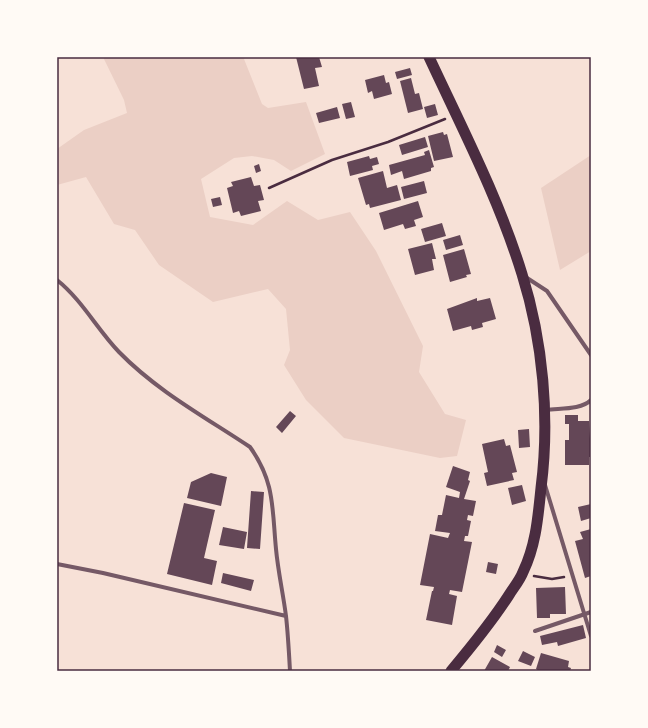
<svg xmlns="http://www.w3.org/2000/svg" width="648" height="728" viewBox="0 0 648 728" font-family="Inter,sans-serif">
	<rect width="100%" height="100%" fill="#f7e1d7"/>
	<path fill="#ebcfc5" d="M103 57H246L244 59 262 104 268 108 306 102 325 154 291 171 274 160 252 156 234 158 201 179 210 217 253 225 287 201 318 220 350 212 376 251 423 346 419 372 445 414 466 420 457 456 440 458 344 438 306 400 284 365 290 350 286 309 268 289 213 302 159 265 135 230 114 224 86 177 57 185V149L84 130 127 113 124 100Z
		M591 155V251L560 270 541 188Z"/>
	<path fill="#644757" d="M296 57H319L322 67 315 68 319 86 304 89Z
		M410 68 412 75 397 79 395 72Z
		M384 75 386 83 389 82 392 94 374 99 372 91 368 93 365 80Z
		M411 78 415 94 419 93 423 109 408 113 400 81Z
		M351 102 355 117 346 119 342 104Z
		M435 104 438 115 427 118 424 107Z
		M337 107 340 118 319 123 316 113Z
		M443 132 444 135 447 134 453 157 434 161 428 136Z
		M425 137 428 147 402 155 399 145Z
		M429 150 434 167 431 168V171L404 179 402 171 391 175 389 165 425 155 424 152Z
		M369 156 370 159 377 157 379 164 372 166 373 170 350 176 347 162Z
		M259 164 261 171 256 173 254 166Z
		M383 171 387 188 397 185 401 200 370 208 369 204 366 205 358 178Z
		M251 177 254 186 260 185 264 200 258 201 261 211 241 216 239 211 233 213 227 188 233 186 231 182Z
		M424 181 427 193 404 199 401 187Z
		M220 197 222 205 213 207 211 199Z
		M418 201 423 217 414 220 416 226 405 229 403 224 384 230 379 213Z
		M442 223 446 236 425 242 421 229Z
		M460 235 463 245 446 250 443 240Z
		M432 243 436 259H432L434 270 415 275 408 249Z
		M464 249 471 274 466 275 467 277 450 282 443 255Z
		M477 298V301L490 298 496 319 482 323 483 327 472 330 471 326 453 331 447 309Z
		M290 411 296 416 282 433 276 427Z
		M565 415H578V421H589L591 457H589V465H565V440H569V424H565Z
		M529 429 530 447 519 448 518 430Z
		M504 439 506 446 510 445 517 472 512 473 514 480 487 486 484 473 488 472 482 444Z
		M453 466 470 472 468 480 470 481 464 499 476 501 473 516 468 515 467 520 471 521 468 536H465L464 541 472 542 462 592 450 590 449 594 457 596 452 625 426 620 432 591H433L434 587 420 585 430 534 448 538 450 533 435 531 438 515H442L446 495 459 498 460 492 446 487Z
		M211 473 227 477 221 506 187 498 191 482Z
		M522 485 526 501 512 505 508 488Z
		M251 491 264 492 260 549 247 548Z
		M184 503 215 510 204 558 217 561 212 585 167 574Z
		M591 504V518L581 521 578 507Z
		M223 527 247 532 244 549 219 545Z
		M591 529V576L585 578 575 541 583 539 580 532Z
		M488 562 498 564 496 574 486 572Z
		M223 573 254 580 251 591 221 583Z
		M565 587 566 614H550V618H537L536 588Z
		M583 625 586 638 558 646 557 642 542 645 540 636Z
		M497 645 506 650 502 657 494 652Z
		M523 651 535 657 531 666 518 661Z
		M541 653 569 661 568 667 571 668 570 671H539L536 669Z
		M492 657 510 667 508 671H484Z"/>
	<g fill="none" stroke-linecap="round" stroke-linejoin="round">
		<path stroke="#4a2c40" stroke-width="2.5" d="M269 188 332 160 388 142 445 119
			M534 576 552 579 564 577"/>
		<path stroke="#755966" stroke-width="4" d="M524 276 547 291 591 355
			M57 280C82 300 97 329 119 352 157 391 205 417 250 447 275 482 272 508 276 549 278 571 283 593 286 616 288 634 289 653 290 671
			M546 410C560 408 581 410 591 400
			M545 485 591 636
			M57 564 103 573 286 616
			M535 631 591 612"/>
		<path stroke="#4a2c40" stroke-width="11" d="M429 57C462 128 499 199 522 274 543 341 550 418 541 488 538 517 536 545 523 572 520 580 514 587 509 595 491 623 472 646 451 671"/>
	</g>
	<rect width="648" height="728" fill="none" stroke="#fffaf5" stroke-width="116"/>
	<rect x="58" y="58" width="532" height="612" fill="none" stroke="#4a2c40" stroke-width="1.5"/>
</svg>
